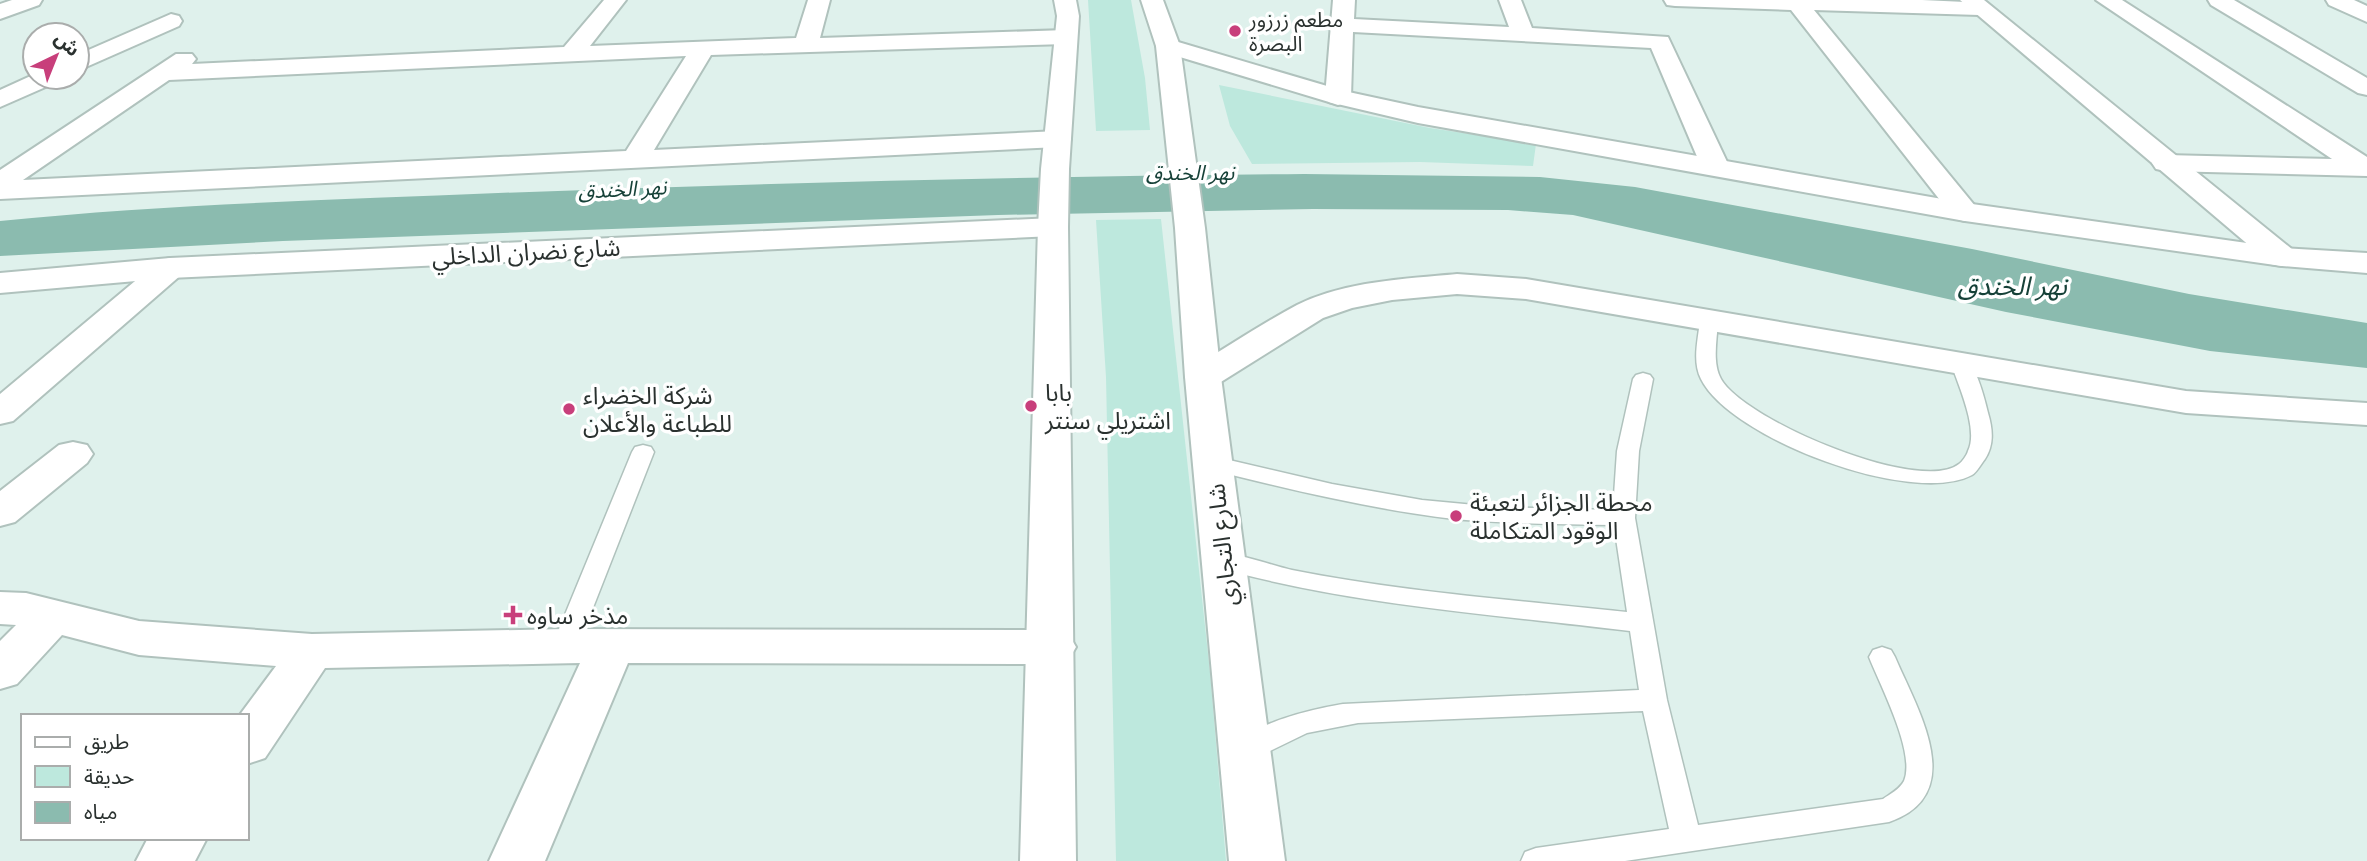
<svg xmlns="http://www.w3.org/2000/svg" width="2367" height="861" viewBox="0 0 2367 861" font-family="'Space Grotesk','Noto Sans Arabic',sans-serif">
	<rect width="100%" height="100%" fill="#dff1ec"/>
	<path fill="#bde8dd" d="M1088 0H1131L1145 78 1150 130 1096 131Z
		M1219 85 1430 128 1536 144 1533 166 1420 162 1252 164 1230 126Z
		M1161 219 1210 672 1226 861H1116L1106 377 1096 220Z"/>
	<path fill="#8bbbaf" d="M1304 174 1540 177 1635 187 1972 249 2189 294 2367 323V368L2210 351 2006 312 1573 215 1508 210 1313 209 998 215 283 241 0 256V221C165 204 332 200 498 193 766 183 1035 176 1304 174Z"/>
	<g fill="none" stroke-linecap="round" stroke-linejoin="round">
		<g stroke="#b0c2bd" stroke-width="3">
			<path id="service" d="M1709 315 1718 321C1717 339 1712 363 1721 379 1744 420 1920 495 1959 464 1962 462 1967 455 1968 451 1979 429 1958 385 1951 363L1961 357 1968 359C1978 374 1984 396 1988 413 1993 430 1994 445 1985 459 1981 464 1977 472 1972 475 1912 507 1730 438 1701 379 1692 362 1698 339 1700 321Z
				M1643 373 1650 375 1653 379 1639 451 1635 518 1667 700 1698 825 1883 799C1890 794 1900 789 1904 781 1916 753 1880 685 1869 657L1873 650 1882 647 1891 650 1895 657C1917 709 1970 794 1889 822L1625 861H1521L1525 852 1536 848 1669 829 1643 711 1358 723 1307 733 1247 762 1237 759 1233 751C1247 723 1314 709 1343 704L1639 690 1630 631C1491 614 1350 605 1215 567L1211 561 1215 555C1233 550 1272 566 1292 570 1402 592 1516 600 1627 612L1614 525C1561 524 1507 524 1454 519 1370 509 1287 489 1204 468L1201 463 1204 458 1212 456 1332 484 1422 500 1496 507 1613 510 1617 451 1633 379 1636 375Z
				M643 445 651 447 654 452 578 646 574 653 565 655 556 653 552 646 632 452 635 447Z"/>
		</g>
		<g stroke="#b0c2bd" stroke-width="4">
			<path id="minor" d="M12 0H42L39 5 0 19V4Z
				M604 0H626L590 46 796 38 808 0H830L820 38 1066 30 1074 32 1077 37 1074 42 1066 44 711 55 654 150 1058 131 1068 133 1071 139 1068 145 1058 147 0 199V170L176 54H192L196 59 192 64 564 47ZM686 56 626 151 23 180 169 80Z
				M1333 0H1355L1354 19 1509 27 1499 0H1521L1532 28 1668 37 1729 166 1725 172 1715 174 1705 172 1701 166 1651 48 1353 32 1351 97 1347 102 1338 105 1329 102 1325 97Z
				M1664 0H1922L1987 3 1990 8 1987 13 1979 15 1814 10 1980 212 1976 218 1965 221 1954 218 1791 10 1675 6 1667 5Z
				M2096 0H2122L2367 157V176L2166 171 2156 169 2152 163 2156 157 2166 155 2332 159Z
				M2208 0H2234L2367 78V95L2358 93 2211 5Z
				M2326 0H2354L2367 6V22L2329 5Z
				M171 14 179 16 182 21 179 26 77 71V55Z
				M35 74V77H60L57 82 0 107V90Z
				M170 258 181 261 186 268 181 275 13 421 0 424V394L159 261Z
				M73 442 87 445 93 454 87 463 15 522 0 526V491L59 445Z
				M0 592 26 593 139 621 312 634 565 629 1052 630 1069 635 1076 647 1069 659 1052 664 628 663 545 861H489L580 663 325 668 265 758 247 764V716H239L276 666 139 655 62 635 17 684 0 689V641L16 625 0 624Z
				M148 838H207L195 861H136Z"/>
		</g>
		<g stroke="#b0c2bd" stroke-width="4">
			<path id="tertiary" d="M1960 0H1984L2293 250 2298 257 2293 264 2282 266 2271 264Z
				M1053 218 1064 221 1068 227 1064 233 1053 236 170 278 0 293V273L170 258Z"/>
		</g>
		<g stroke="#b0c2bd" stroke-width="4">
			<path id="secondary" d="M1168 39 1344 91 1418 107 1965 203 2282 248 2367 253V273L2282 266 1965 221 1418 123 1329 102 1160 51 1156 46 1160 41Z
				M1457 274 1526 279 2186 391 2367 403V425L2186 413 1526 299 1457 294 1392 300 1352 308 1323 318 1216 385 1203 388 1190 385 1185 377 1190 369C1226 348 1261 324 1297 305 1345 281 1405 279 1457 274Z"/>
		</g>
		<g stroke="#b0c2bd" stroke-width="4">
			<path id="primary" d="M1054 0H1076L1079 16 1069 169 1068 227 1076 861H1020L1038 227 1041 169 1057 16Z
				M1141 0H1163L1180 46 1205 228 1221 377 1285 861H1229L1185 377 1175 228 1156 46Z"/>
		</g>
		<use href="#service" fill="#fff" fill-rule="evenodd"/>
		<use href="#minor" fill="#fff" fill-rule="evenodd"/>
		<use href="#tertiary" fill="#fff" fill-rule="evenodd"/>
		<use href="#secondary" fill="#fff" fill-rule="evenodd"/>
		<use href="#primary" fill="#fff" fill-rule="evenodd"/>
	</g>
	<g fill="#c83f7b" stroke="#fff" stroke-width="2.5">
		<circle cx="1235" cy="31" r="7"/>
		<circle cx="1031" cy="406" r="7"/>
		<circle cx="569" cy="409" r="7"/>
		<circle cx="1456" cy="516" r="7"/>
		<path d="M509.5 604.5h7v7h7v7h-7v7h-7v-7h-7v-7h7z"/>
	</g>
	<g text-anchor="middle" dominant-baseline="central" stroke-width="7" stroke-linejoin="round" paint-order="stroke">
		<g font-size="21" fill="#2a312f" stroke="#fff" text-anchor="start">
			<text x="1249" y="19">مطعم زرزور<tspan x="1249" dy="24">البصرة</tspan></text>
		</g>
		<g font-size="21" font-style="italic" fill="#164138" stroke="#fff">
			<text x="1190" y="172">نهر الخندق</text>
			<text transform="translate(622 189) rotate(-3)">نهر الخندق</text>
		</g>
		<g font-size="24" fill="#2a312f" stroke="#fff">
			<text transform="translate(526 252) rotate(-3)">شارع نضران الداخلي</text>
			<text transform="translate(1222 545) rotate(-96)">شارع التجاري</text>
		</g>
		<g font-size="24" fill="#2a312f" stroke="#fff" text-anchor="start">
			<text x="1045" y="392">بابا<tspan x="1045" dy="28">اشتريلي سنتر</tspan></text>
			<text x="583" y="395">شركة الخضراء<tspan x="583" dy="28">للطباعة والأعلان</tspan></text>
			<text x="1470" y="502">محطة الجزائر لتعبئة<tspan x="1470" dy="28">الوقود المتكاملة</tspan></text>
			<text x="527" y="615">مذخر ساوه</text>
		</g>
		<g font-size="26" font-style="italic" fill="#164138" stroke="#fff">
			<text x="2012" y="286">نهر الخندق</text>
		</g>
	</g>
	<rect x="21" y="714" width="228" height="126" fill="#ffffff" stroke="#aaadac" stroke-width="2"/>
	<rect x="35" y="737" width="35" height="10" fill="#ffffff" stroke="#aaadac" stroke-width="2"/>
	<text x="84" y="749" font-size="21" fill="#2a312f">طريق</text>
	<rect x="35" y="766" width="35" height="21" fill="#bde8dd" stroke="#aaadac" stroke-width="2"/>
	<text x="84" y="784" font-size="21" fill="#2a312f">حديقة</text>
	<rect x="35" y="802" width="35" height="21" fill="#8bbbaf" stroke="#aaadac" stroke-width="2"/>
	<text x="84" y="819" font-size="21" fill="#2a312f">مياه</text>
	<g transform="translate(56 56) rotate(43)"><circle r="33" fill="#ffffff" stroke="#aaadac" stroke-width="2"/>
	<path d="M0-5L12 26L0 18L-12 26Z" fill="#c83f7b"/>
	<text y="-10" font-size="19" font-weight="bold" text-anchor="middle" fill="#2a312f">ش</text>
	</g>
</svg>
